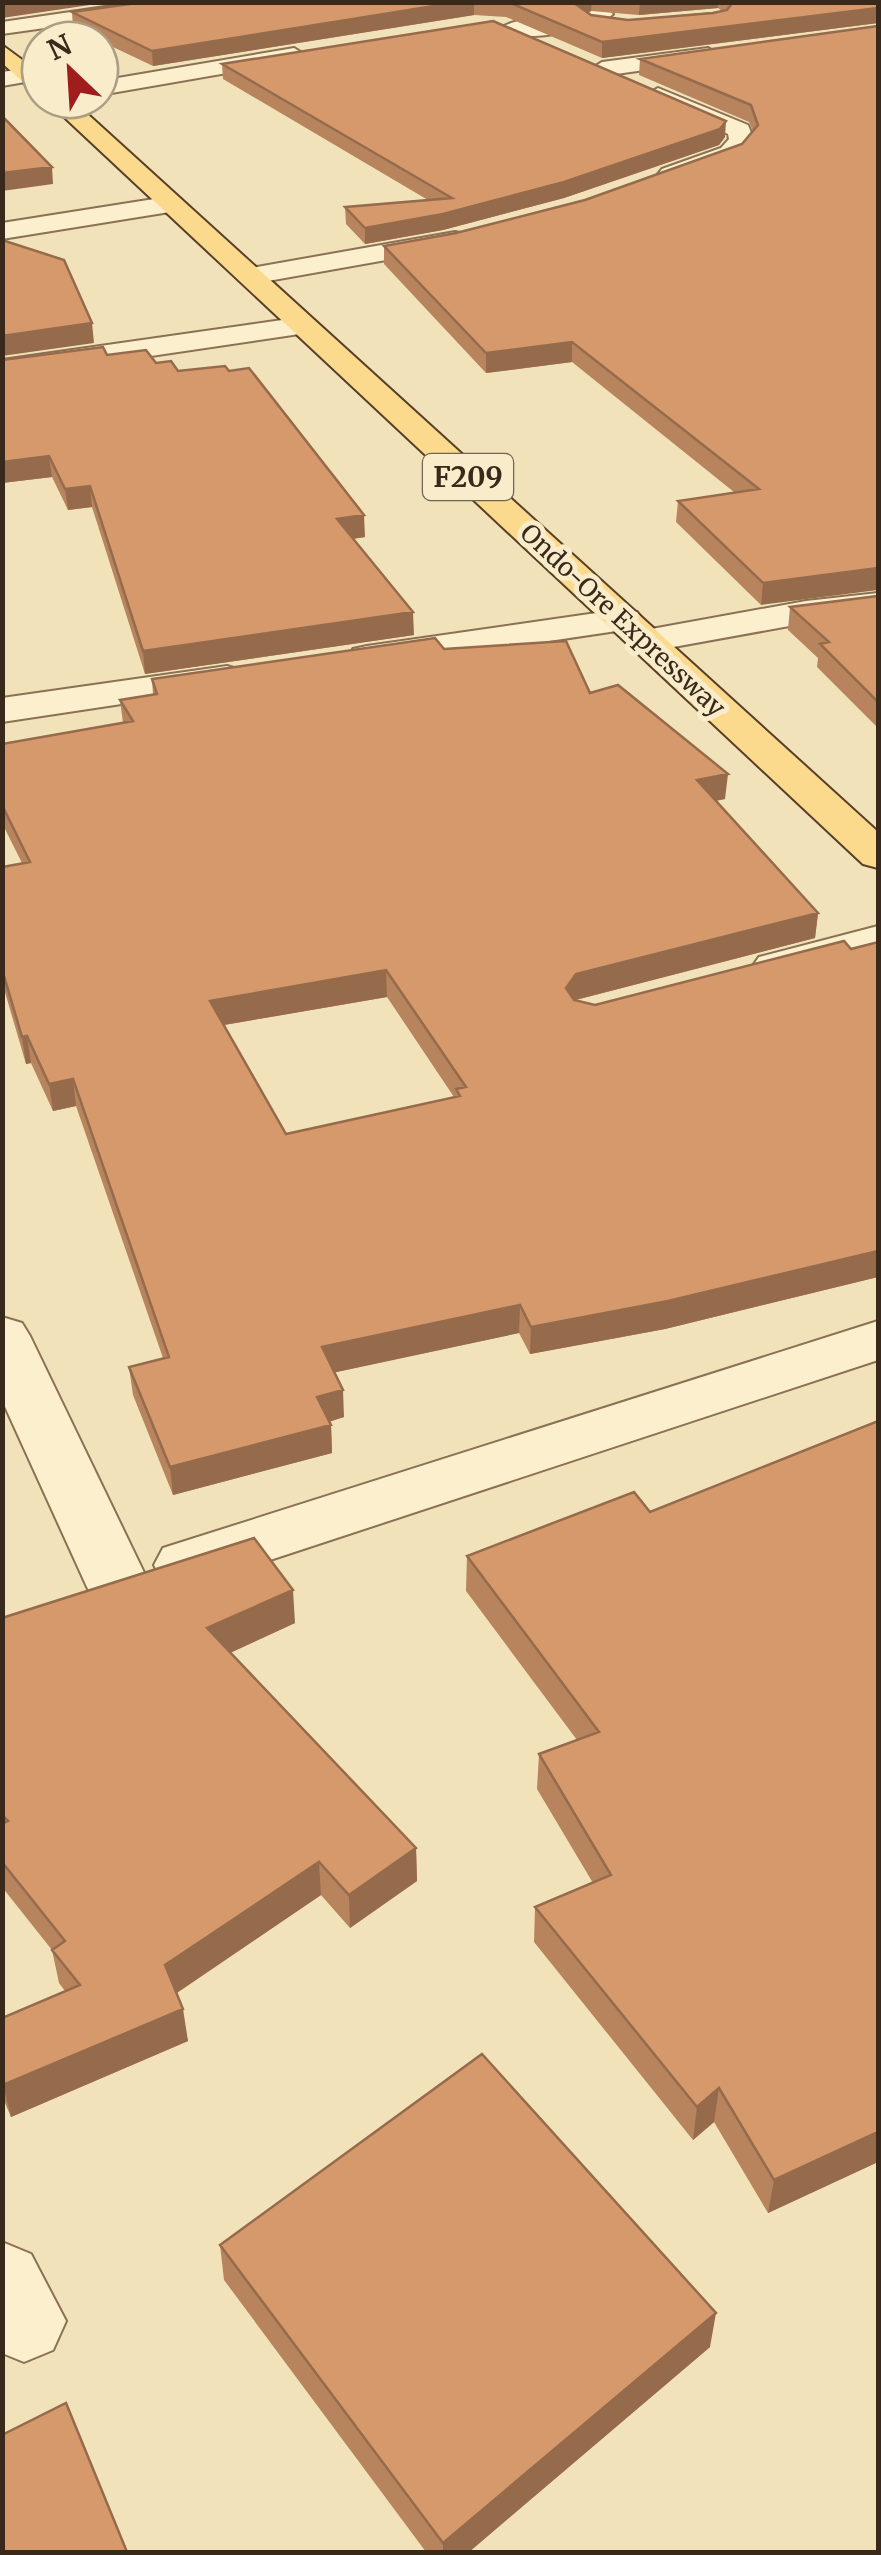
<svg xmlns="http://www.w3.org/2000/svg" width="881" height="2555" viewBox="0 0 881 2555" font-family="Merriweather,serif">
	<rect width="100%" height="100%" fill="#f2e2ba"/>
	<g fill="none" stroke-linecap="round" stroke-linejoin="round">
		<g stroke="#8b7153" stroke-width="4">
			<path id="minor" d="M139 2H197L187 8 2 34V22Z
				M571 2H597L613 14C595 31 518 45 500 29 519 13 561 23 586 14Z
				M294 48 305 55 302 60 100 95V81Z
				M708 48 719 55 716 60 602 76 591 69 602 62Z
				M29 68 37 70V80L2 86V72Z
				M658 88 748 125 754 140C739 160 687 186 662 179L658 174 662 169 721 148 729 139 728 134 650 100 646 95Z
				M173 196 186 204 182 210 2 239V223Z
				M455 232 465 234 469 240 465 246 251 284 237 276 251 268Z
				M303 317 313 320 318 326 313 332 2 378V360Z
				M878 593V615L806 623 646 652 633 649 627 641 633 633 646 630 806 601Z
				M624 609 637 612 643 620 637 628 367 668 353 665 348 657 353 649 367 646Z
				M227 666 241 670 246 678 241 686 2 722V698Z
				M878 926V954L775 981 759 977 752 967 759 957Z
				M2 1317 22 1323 30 1336 151 1587 141 1604 119 1611 97 1604 87 1587 2 1400Z
				M878 1321V1360L185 1588 163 1582 154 1565 163 1548Z
				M2 2242 31 2254 66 2321 53 2350 24 2362 2 2353Z"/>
		</g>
		<g stroke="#573f28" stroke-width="4">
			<path id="major" d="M2 45 40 73V92L32 90 2 63Z
				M46 100H72L878 832V868L863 864Z"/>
		</g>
		<use href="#minor" fill="#fcefce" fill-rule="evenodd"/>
		<use href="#major" fill="#fbda8d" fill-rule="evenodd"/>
	</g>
	<path fill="#b7845d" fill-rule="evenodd" d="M144 2H878V23L602 58 506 17 474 15 153 66 73 28 72 12ZM718 8 722 11 628 20 591 15 588 13 591 11 639 15Z
		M878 26 761 605 676 522 678 501 734 492 572 362 486 373 384 264V246L456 233 585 200 742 144 753 131 749 122 639 75 640 59Z
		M222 64 725 137 719 145 564 198 443 230 365 244 346 224 345 207 428 200 223 79Z
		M107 355 156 363 178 371 365 537 353 539 414 635 145 674 92 507 68 510 52 477 2 483Z
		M878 596V728L817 667 818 658 788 630 790 607Z
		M444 649 590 693 725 799 716 801 818 913 815 938 576 1000 595 1005 878 942V1277L665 1329 530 1354 519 1333 335 1372 344 1417 329 1422 331 1425 332 1453 173 1495 133 1395 129 1367 163 1358 76 1106 53 1111 31 1063 26 1064 2 982V867L22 863 2 823V744L123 723 120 700 153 695 152 679ZM387 997 454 1097 286 1134 224 1025Z
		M878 1421V2162L768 2213 714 2122 693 2140 534 1942 535 1907 593 1883 537 1789 539 1754 577 1740 466 1591 467 1556 650 1512Z
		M2 1618 295 1623 230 1653 416 1848 417 1881 350 1928 321 1895 177 1993 188 2041 11 2117 2 2096V2018L65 1991 59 1983 52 1950 2 1887Z
		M220 2245 710 2347 469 2552H426L224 2280Z"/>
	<path fill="#956b4c" d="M110 2 2 18V3Z
		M459 2H474V15L153 66 152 51Z
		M581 2H592L591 11 576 20 577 5Z
		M640 2H718V8L639 15Z
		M878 8V23L602 58V42Z
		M726 121 725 137 719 145 564 198 443 230 365 244V228Z
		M52 167 53 184 2 191V173Z
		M92 323 94 343 2 356V336Z
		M572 342V362L486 373V353Z
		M49 456 52 477 2 483V462Z
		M90 486 92 507 68 510 65 489Z
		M364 515 365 537 337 541V519Z
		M878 568V590L761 605 763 583Z
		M413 612 414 635 145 674 143 651Z
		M728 774 725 799 695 804 697 780Z
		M818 913 815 938 575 1000 566 988 576 974Z
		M386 970 387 997 212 1027 210 1001Z
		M27 1036 31 1063 26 1064 22 1037Z
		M73 1079 76 1106 53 1111 49 1084Z
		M878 1251V1277L665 1329 530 1354 531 1327Z
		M520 1305 519 1333 323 1375 322 1347Z
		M343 1390 344 1417 318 1425 317 1397Z
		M331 1425 332 1453 173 1495 170 1467Z
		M293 1590 295 1623 210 1662 207 1628Z
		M416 1848 417 1881 350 1928 349 1895Z
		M319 1862 321 1895 169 1998 165 1965Z
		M183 2009 188 2041 11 2117 3 2085Z
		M719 2088 714 2122 693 2140 697 2107Z
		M878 2132V2162L768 2213 774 2180Z
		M716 2313 710 2347 469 2552H443V2543Z"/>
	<path fill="#d5996c" stroke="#956b4c" stroke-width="2.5" fill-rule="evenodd" d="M144 2H459L152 51 72 12Z
		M508 2H581L577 5 591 15 628 20 713 13 727 10 733 2H878V8L602 42Z
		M493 21 726 121 720 129 564 182 443 214 365 228 345 207 452 198 222 64Z
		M878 26V568L763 583 678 501 759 489 572 342 486 353 384 246 456 233 585 200 742 144 758 125 751 105 640 59Z
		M2 116 52 167 2 173Z
		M2 240 64 260 92 323 2 336Z
		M103 347 107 355 146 350 156 363 171 361 178 371 225 366 229 371 249 368 364 515 337 519 413 612 143 651 90 486 65 489 49 456 2 462V360Z
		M878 596V702L820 644 829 642 790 607Z
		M435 638 444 649 566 641 590 693 618 685 728 774 697 780 818 913 576 974 566 988 574 1000 595 1005 844 941 851 949 878 942V1251L668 1301 531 1327 520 1305 322 1347 343 1390 317 1397 331 1425 170 1467 129 1367 169 1357 73 1079 49 1084 27 1036 22 1037 2 969V867L30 862 2 805V744L133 721 120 700 157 694 152 679ZM386 970 466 1087 456 1089 460 1096 286 1134 210 1001Z
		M878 1421V2132L774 2180 719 2088 697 2107 535 1907 611 1875 539 1754 599 1732 467 1556 634 1492 650 1512Z
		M254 1538 293 1590 207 1628 416 1848 349 1895 319 1862 165 1965 183 2009 3 2085 2 2018 80 1985 52 1950 65 1941 2 1862V1824L8 1821 2 1815V1618Z
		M482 2054 716 2313 443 2543 220 2245Z
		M66 2403 127 2552H2V2435Z"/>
	<g text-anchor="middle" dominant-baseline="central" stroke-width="10" stroke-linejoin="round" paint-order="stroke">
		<g font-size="25" fill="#38291a" stroke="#f9eccb">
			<text transform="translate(623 620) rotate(43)">Ondo-Ore Expressway</text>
		</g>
		<rect fill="#f9eccb" stroke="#72644f" stroke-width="2.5" x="423" y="454" width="90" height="46" rx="8"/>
		<g font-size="28" font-weight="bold" fill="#38291a">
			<text x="468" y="477">F209</text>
		</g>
	</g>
	<rect width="881" height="2555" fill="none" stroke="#38291a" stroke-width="10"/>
	<g transform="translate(70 70) rotate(335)"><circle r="48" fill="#f9eccb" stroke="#ac9e84" stroke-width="2.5"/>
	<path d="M0-8L18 38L0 25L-18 38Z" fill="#a01d1d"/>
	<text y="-15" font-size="28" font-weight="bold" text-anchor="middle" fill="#38291a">N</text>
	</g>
</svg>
